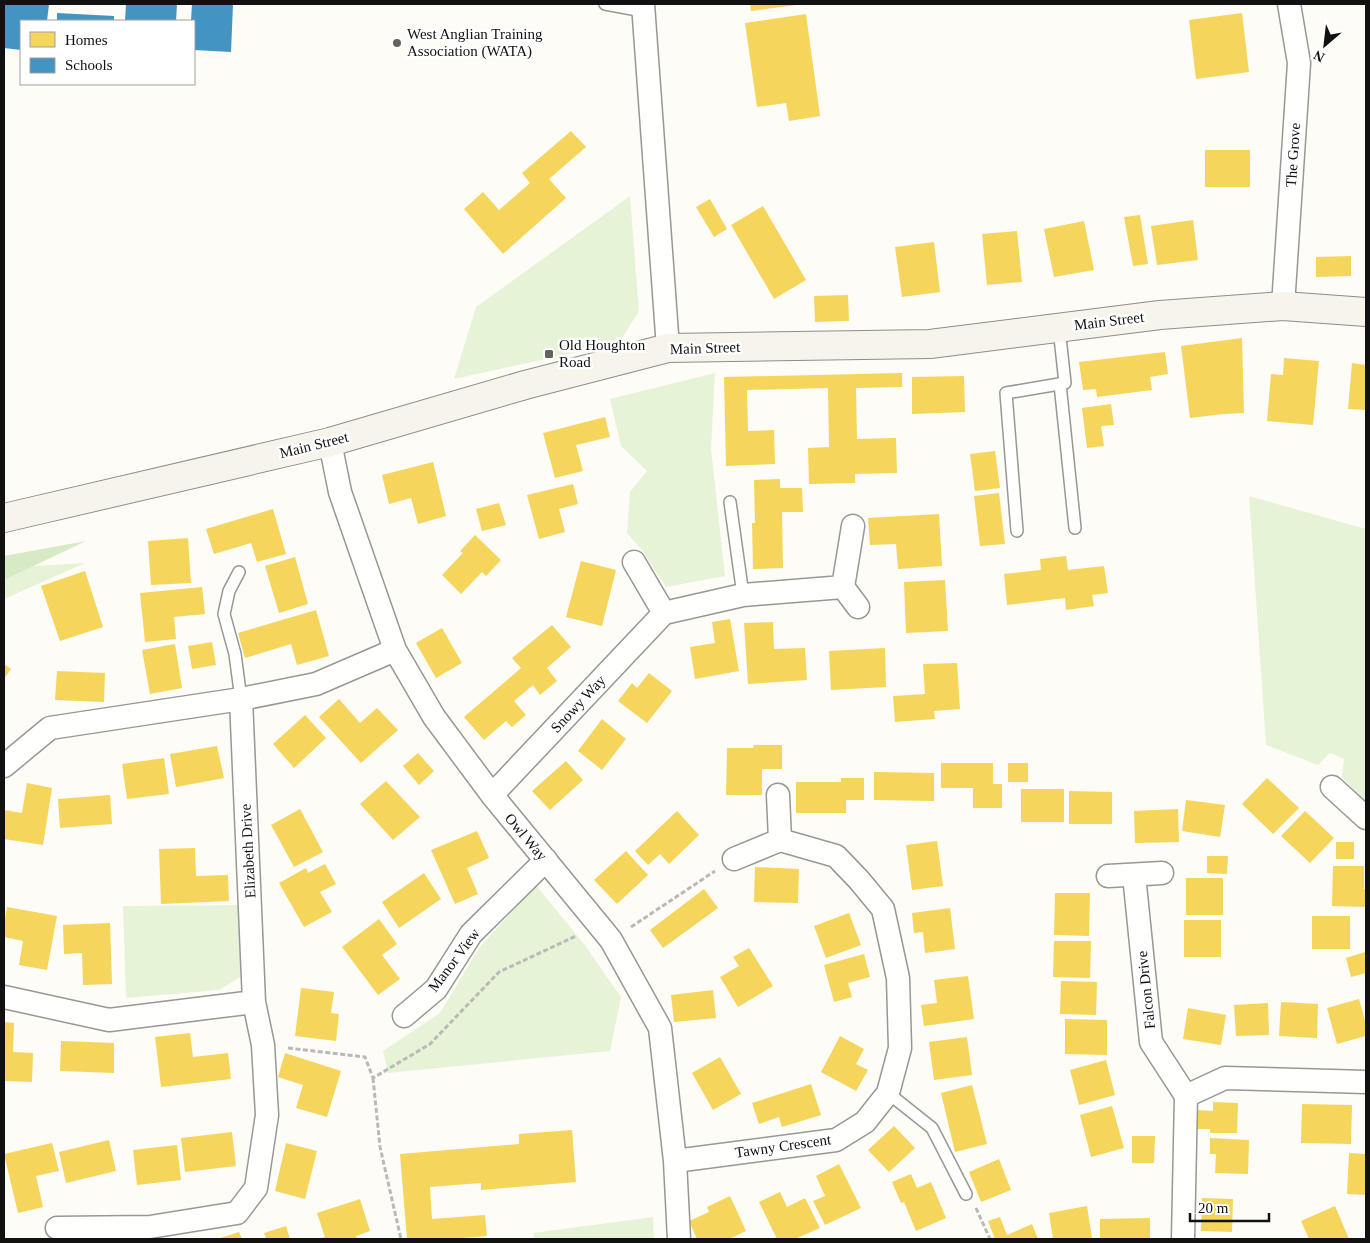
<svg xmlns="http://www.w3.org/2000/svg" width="1370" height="1243" viewBox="0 0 1370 1243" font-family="Georgia,serif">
	<rect width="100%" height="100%" fill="#fdfcf7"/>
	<path fill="#e7f3d7" d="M630 196 639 311 619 343 454 379 476 307Z
		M715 373 711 449 725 576 666 587 641 549 627 533 630 492 647 471 621 446 610 399Z
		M1249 496 1366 529V803L1342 777 1344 759 1330 753 1318 765 1266 745Z
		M85 563 4 599V568Z
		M536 885 584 944 621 997 610 1051 388 1073 383 1051 440 1013 479 948Z
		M240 905 242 976 219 990 126 998 123 906Z
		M653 1217 654 1239H535L533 1233Z"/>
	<path fill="#d8eac5" d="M86 541 4 580V556Z"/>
	<path fill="#f6d55c" d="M750 4H797V5L751 11Z
		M1242 13 1249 72 1196 79 1189 20Z
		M806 14 820 116 789 121 786 103 757 107 745 23Z
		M571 131 586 147 549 179 566 198 503 254 464 209 483 192 499 210 530 183 522 173Z
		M1205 150H1250V187H1205Z
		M710 199 727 229 714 237 696 207Z
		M763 206 806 280 774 299 731 225Z
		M1140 215 1148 264 1133 266 1124 217Z
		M1193 220 1198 260 1157 265 1151 226Z
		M1084 221 1094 270 1054 277 1044 229Z
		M1017 231 1022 282 987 285 982 234Z
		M934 242 940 292 902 297 895 247Z
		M1351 256V276L1316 277V257Z
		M848 295 849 321 815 322 814 296Z
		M1242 338 1244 413 1223 414 1190 418 1181 346Z
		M1165 352 1168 374 1150 377 1152 390 1097 397 1096 389 1083 390 1079 362Z
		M1284 358 1319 361 1313 425 1267 421 1271 374 1283 375Z
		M1352 363 1366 365V410L1348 409Z
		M902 373V387L856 388 857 439 896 438 897 473 855 474V483L809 484 808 448 829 447 828 388 747 390 748 431 774 430 775 464 726 466 724 377Z
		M964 376 965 412 912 414V377Z
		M1111 404 1114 425 1101 426 1104 446 1087 448 1082 408Z
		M605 417 610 437 576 445 583 471 555 478 543 433Z
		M995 451 1000 488 975 491 970 454Z
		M433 462 446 516 418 524 411 498 389 504 382 475Z
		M780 479V488H802L803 512H782L783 568 753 569 752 523H755L754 480Z
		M573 484 578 504 559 509 565 532 539 539 527 495Z
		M999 493 1005 544 980 546 974 496Z
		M499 503 506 525 482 531 476 509Z
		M273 509 286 554 257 562 251 543 214 554 206 529Z
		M939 514 942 566 898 569 896 544 870 545 868 518Z
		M475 535 501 560 486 576 482 572 461 594 442 575 463 553 460 551Z
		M188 538 191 583 151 585 148 541Z
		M1066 556 1068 570 1104 566 1108 593 1092 595 1094 606 1066 610 1065 598 1007 605 1004 574 1041 570 1040 559Z
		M295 557 308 604 279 613 265 566Z
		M581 561 616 570 602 626 566 617Z
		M85 571 103 627 60 641 41 586Z
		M945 580 948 631 906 633 904 582Z
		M202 587 205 614 174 617 176 639 145 642 140 593Z
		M316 610 329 656 297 665 291 644 245 658 238 633Z
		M730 619 739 671 695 679 690 647 715 643 712 622Z
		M773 622 774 649 805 648 807 680 748 684 744 623Z
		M552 625 571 647 547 668 557 681 540 695 533 685 514 701 526 715 512 727 506 721 484 740 464 717 521 668 512 658Z
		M442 628 462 663 436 678 416 643Z
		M212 642 216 665 192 669 188 646Z
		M175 644 182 688 150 694 142 650Z
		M885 648 886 687 831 690 829 651Z
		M957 663 960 709 934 711 935 719 895 722 893 696 925 694 923 664Z
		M4 664 11 669 4 679Z
		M57 671 105 673 104 702 55 700Z
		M649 673 672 691 647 723 618 701 632 683 637 688Z
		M339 699 360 723 377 708 398 730 361 763 319 717Z
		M305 715 326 738 294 768 273 744Z
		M602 719 626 739 602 770 578 751Z
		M753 745H782V769H762V795H726L727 748H754Z
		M217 746 224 778 176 787 170 754Z
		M418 753 434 771 419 785 403 766Z
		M164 758 169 794 127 799 122 764Z
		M566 761 583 780 550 810 532 791Z
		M941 763H993V784H1002V808H973V788H941Z
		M1008 763H1028V782H1008Z
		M874 772 934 773V801L874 800Z
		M841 778H864V800H846V813H796V782H841Z
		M1267 778 1299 808 1273 834 1242 804Z
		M386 781 420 817 393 840 360 804Z
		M27 783 52 788 43 845 4 839V810L22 813Z
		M1021 789H1064V822H1021Z
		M1069 791 1112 792V824H1069Z
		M110 795 112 824 60 828 58 799Z
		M1186 800 1225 805 1220 837 1182 831Z
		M300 809 323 852 294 867 271 825Z
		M1178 809 1179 842 1135 843 1134 811Z
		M677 811 699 835 669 864 660 854 648 865 635 851Z
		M1305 811 1334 838 1310 863 1281 836Z
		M477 831 489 858 467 868 478 894 455 904 431 850Z
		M937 841 943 886 912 890 906 845Z
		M1336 842H1354V859H1336Z
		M195 848 196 876 228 875 229 901 161 904 159 849Z
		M626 851 648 875 617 904 594 880Z
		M1207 856H1228L1227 874 1207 873Z
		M325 864 336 884 320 892 332 912 304 927 279 883 306 868 308 873Z
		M1333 866H1364V889H1366V907L1332 906Z
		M755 867 799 869 798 903 754 902Z
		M424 873 441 899 399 928 382 902Z
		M1186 878H1223V915H1186Z
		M704 889 718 908 663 948 650 930Z
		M1055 893H1090L1089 936 1054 935Z
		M7 907 57 916 47 970 19 965 23 941 4 937V925Z
		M950 908 955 949 925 953 923 932 914 933 912 913Z
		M849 913 861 945 826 958 814 926Z
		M1312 916H1350V949H1312Z
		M379 919 397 944 382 955 400 979 378 995 342 947Z
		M1184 920H1221V957H1184Z
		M110 923 112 984 83 985 82 953 64 954 63 925Z
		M1054 941H1091L1090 978 1053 977Z
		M749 948 773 986 738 1007 720 977 739 966 733 957Z
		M1365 952 1366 973 1351 977 1346 958Z
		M864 954 870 977 848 983 852 997 834 1002 824 965Z
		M968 976 974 1019 924 1026 921 1005 937 1003 934 980Z
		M1061 981 1097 982 1096 1015 1060 1014Z
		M301 988 334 992 331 1013 339 1014 336 1041 295 1036Z
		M713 990 716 1018 674 1022 671 995Z
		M1359 999 1366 1024V1036L1337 1044 1327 1008Z
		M1281 1002 1318 1004 1317 1038 1279 1036Z
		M1268 1003 1269 1035 1236 1036 1234 1005Z
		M1188 1008 1226 1015 1221 1045 1183 1039Z
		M1065 1019 1107 1020V1055L1065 1054Z
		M4 1022 14 1023 13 1052 33 1053 32 1082 4 1081Z
		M190 1033 193 1057 228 1053 231 1079 161 1087 155 1037Z
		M840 1036 864 1049 856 1064 868 1070 856 1091 821 1072Z
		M967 1037 972 1075 934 1080 929 1042Z
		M61 1041 114 1043V1073L60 1071Z
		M285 1053 341 1071 327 1117 296 1108 303 1085 278 1077Z
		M720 1057 741 1094 713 1110 692 1073Z
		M1106 1060 1115 1095 1079 1105 1070 1070Z
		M811 1084 821 1115 782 1127 779 1117 759 1124 752 1103Z
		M972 1085 987 1144 955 1152 941 1093Z
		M1213 1102 1238 1103 1237 1133H1210V1129H1197V1110L1213 1111Z
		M1302 1104 1352 1105 1351 1144 1301 1143Z
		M1112 1106 1124 1148 1091 1157 1080 1115Z
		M894 1126 915 1148 889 1172 868 1150Z
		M572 1130 576 1182 481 1190V1183L430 1187 432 1219 485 1215 487 1236 449 1239H407L400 1154 519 1144V1134Z
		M232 1132 236 1166 185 1172 181 1138Z
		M1132 1136H1155L1154 1163H1132Z
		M1210 1138 1249 1140 1248 1174 1215 1173 1216 1154H1210Z
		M109 1140 116 1171 66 1183 59 1152Z
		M52 1143 59 1171 36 1176 43 1207 18 1213 4 1154Z
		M286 1143 317 1151 305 1199 275 1191Z
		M177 1145 181 1180 137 1185 133 1150Z
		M1349 1153 1366 1154V1195L1347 1194Z
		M999 1159 1011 1190 981 1202 969 1172Z
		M839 1164 861 1208 825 1225 813 1201 825 1196 816 1176Z
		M911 1174 917 1188 931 1182 946 1218 916 1231 904 1202 901 1203 892 1182Z
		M780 1192 787 1207 805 1198 820 1228 795 1239H777L759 1202Z
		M730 1196 746 1231 729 1239H697L689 1221 709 1212 707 1207Z
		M1202 1198 1233 1199 1232 1232 1201 1231Z
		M360 1199 370 1231 356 1236 357 1239H319L325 1237 317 1213Z
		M1087 1206 1092 1238 1083 1239H1053L1049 1213Z
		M1335 1206 1349 1239H1309L1301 1221Z
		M1000 1217 1007 1235 1032 1224 1038 1239H995L988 1221Z
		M1150 1218V1239H1100V1219Z
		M286 1226 290 1239H266L264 1233Z
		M239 1232 242 1239H217Z"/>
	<path fill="#4393c3" d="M4 4H49L47 21H21V50L4 48Z
		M126 4H177L176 21H125Z
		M192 4H233L231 52 194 50V21H191Z
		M57 13 114 16V21H57Z"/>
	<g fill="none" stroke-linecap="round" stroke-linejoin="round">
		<g stroke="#979795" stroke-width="14">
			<path id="service" d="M605 4 643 11
				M1060 384 1075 528
				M730 502 743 595
				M1017 531 1006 393 1065 383 1059 328
				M239 572 229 591 224 614 235 654 241 699
				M888 1093 932 1128 966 1194"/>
		</g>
		<g stroke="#979795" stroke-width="25">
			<path id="minor" d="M643 4 668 348
				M1283 306 1299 63 1289 4
				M330 442 340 492 395 650 434 717 492 795 611 940 660 1028 675 1161 679 1239
				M853 526 843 587 858 607
				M634 562 664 613
				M4 766 50 728 241 699 316 684 395 650
				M1332 787 1366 818
				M492 795 664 613 743 595 843 587
				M778 795 780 840
				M1134 875 1151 1042 1186 1096 1183 1239
				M1108 876 1162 873
				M4 997 109 1020 254 1002
				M404 1016 436 989 471 934 546 860
				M1186 1096 1225 1078 1366 1082
				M675 1161 836 1140 865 1122 888 1093 900 1048 898 978 883 909 859 880 836 856 780 840 734 859
				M57 1228 150 1227 237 1213 256 1188 267 1115 263 1045 254 1002 241 699"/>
		</g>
		<g stroke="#8e8d8b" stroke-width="30">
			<path id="secondary" d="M4 518 330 442 525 385 668 348 930 344 1160 315 1283 306 1366 312"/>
		</g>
		<path stroke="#b9b9b8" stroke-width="3" stroke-dasharray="5 2.5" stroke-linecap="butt" d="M631 927 715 871
			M288 1048 365 1057 373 1078 430 1044 499 972 576 936
			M373 1078 380 1147 401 1239
			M976 1208 990 1239"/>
		<use href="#service" stroke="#fffffe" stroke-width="11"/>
		<use href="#minor" stroke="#fffffe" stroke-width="22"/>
		<use href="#secondary" stroke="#f6f4eb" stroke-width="28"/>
	</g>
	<g fill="#646362" stroke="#fff" stroke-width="2">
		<circle cx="397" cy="43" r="5"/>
		<rect x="544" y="349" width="10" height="10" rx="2.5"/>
	</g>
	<g text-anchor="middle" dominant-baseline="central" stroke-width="5" stroke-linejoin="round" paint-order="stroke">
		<g font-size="15" fill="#111" stroke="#fff" text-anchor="start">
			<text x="407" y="34">West Anglian Training<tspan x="407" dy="17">Association (WATA)</tspan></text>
			<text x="559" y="345">Old Houghton<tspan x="559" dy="17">Road</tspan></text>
		</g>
		<g font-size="15" fill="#111" stroke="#fff">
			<text transform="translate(1293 155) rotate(-86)">The Grove</text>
			<text transform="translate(1109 321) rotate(-7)">Main Street</text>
			<text transform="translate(705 348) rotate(-2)">Main Street</text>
			<text transform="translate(314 445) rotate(-14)">Main Street</text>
			<text transform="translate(578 704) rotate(-47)">Snowy Way</text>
			<text transform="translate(526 837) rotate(50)">Owl Way</text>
			<text transform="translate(248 851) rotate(-93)">Elizabeth Drive</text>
			<text transform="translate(454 960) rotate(-53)">Manor View</text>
			<text transform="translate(1146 990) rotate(-96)">Falcon Drive</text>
			<text transform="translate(783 1146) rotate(-8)">Tawny Crescent</text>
		</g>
	</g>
	<rect width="1370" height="1243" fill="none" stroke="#111111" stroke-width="10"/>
	<rect x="20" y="20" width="175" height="65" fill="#ffffff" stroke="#a0a0a0"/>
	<rect x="30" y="32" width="25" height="15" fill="#f6d55c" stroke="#a0a0a0"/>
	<text x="65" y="45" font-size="15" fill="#111111">Homes</text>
	<rect x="30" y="58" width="25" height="15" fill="#4393c3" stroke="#a0a0a0"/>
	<text x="65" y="70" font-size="15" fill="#111111">Schools</text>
	<g transform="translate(1325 45) rotate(208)" stroke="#ffffff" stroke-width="4" paint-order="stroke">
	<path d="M0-4L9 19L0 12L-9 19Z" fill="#111111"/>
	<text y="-8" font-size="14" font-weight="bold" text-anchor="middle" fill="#111111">N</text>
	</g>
	<path d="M1190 1213v8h79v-8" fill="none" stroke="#111111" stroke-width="2.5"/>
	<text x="1198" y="1213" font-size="15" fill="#111111" stroke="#ffffff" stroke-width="4" paint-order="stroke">20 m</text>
</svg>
